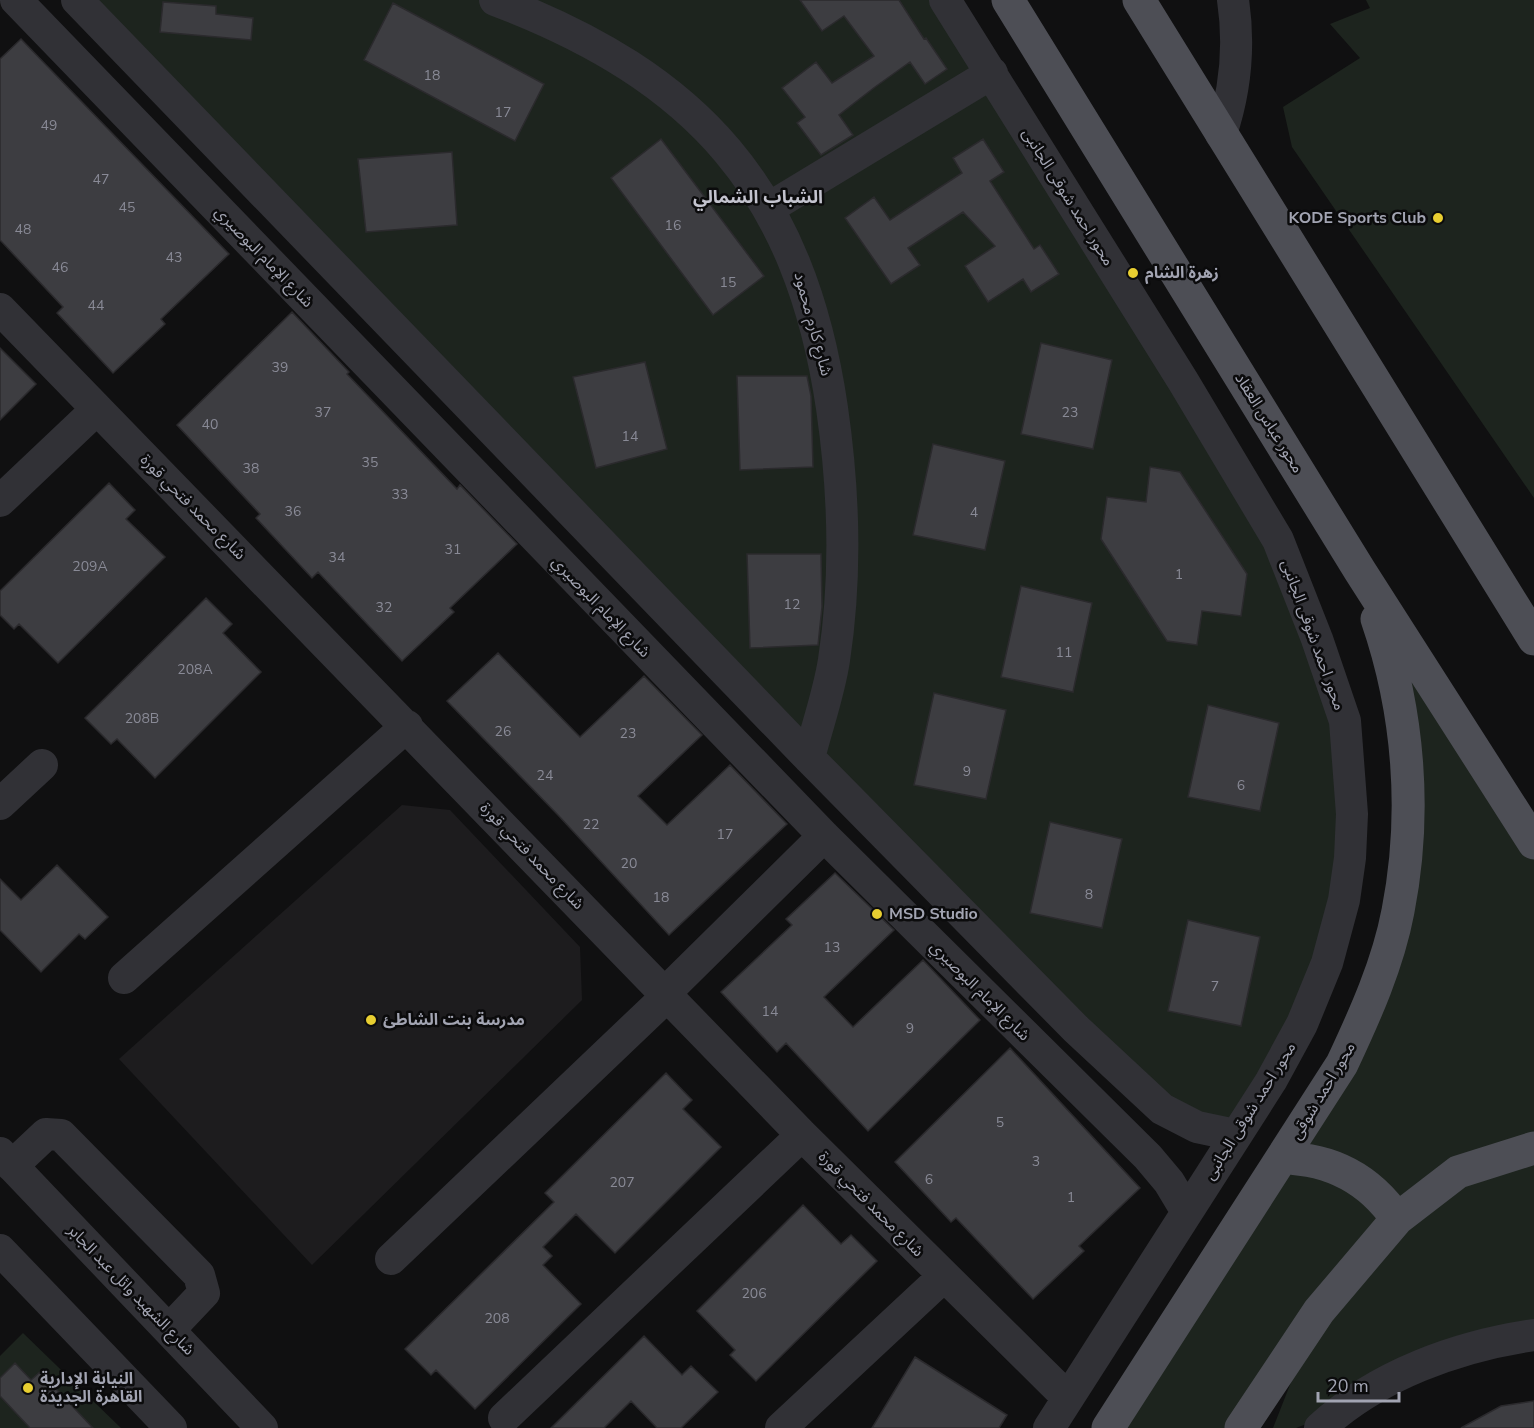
<svg xmlns="http://www.w3.org/2000/svg" width="1534" height="1428" viewBox="0 0 1534 1428" font-family="'Nunito Sans','Noto Sans Arabic',sans-serif">
	<rect width="100%" height="100%" fill="#101011"/>
	<path fill="#1d1c1e" d="M402 805 450 810 580 947 582 1000 312 1265 119 1059Z"/>
	<path fill="#1d241e" d="M77 0H945L1278 540 1345 721 1344 900 1235 1135 1179 1119Z
		M1366 0H1534V498L1292 147 1283 107 1360 58 1330 24 1370 8Z
		M1360 571 1534 842V1335L1296 1428H1273L1319 1311 1241 1428H1108L1342 1064 1408 825Z
		M23 1333 121 1428H0V1356Z"/>
	<path fill="#3d3d41" stroke="#2b2a2d" stroke-width="1.5" d="M800 0H899L924 39 926 38 947 69 925 84 910 62 875 87 839 115 853 135 821 155 797 123 805 117 782 88 816 62 832 83 874 56 844 16 822 31Z
		M163 2 216 6V14L253 18 251 40 160 32Z
		M393 3 544 84 515 141 364 60Z
		M21 39 229 254 161 319 165 324 113 373 57 313 63 307 0 240V59Z
		M661 139 764 276 713 315 611 178Z
		M983 139 1004 172 990 181 1034 249 1040 245 1059 274 1031 292 1023 279 988 302 965 266 995 246 963 212 908 248 920 265 891 284 845 218 874 197 890 220 962 173 953 158Z
		M452 152 457 225 366 232 358 159Z
		M292 312 349 372 347 374 457 489 460 485 517 544 450 608 454 612 402 661 318 572 312 578 256 518 260 514 177 425Z
		M1041 343 1112 360 1093 449 1021 434Z
		M0 348 36 384 0 420Z
		M645 362 667 449 596 468 573 377Z
		M737 376H807L811 396 813 467 740 470Z
		M933 444 1005 461 985 550 913 535Z
		M1150 467 1180 472 1247 574 1241 616 1202 611 1197 645 1167 641 1101 539 1107 497 1146 502Z
		M109 483 135 510 126 519 165 557 58 663 19 624 14 629 0 615V591Z
		M747 554H821L822 607 818 645 750 648Z
		M1021 586 1092 603 1073 692 1001 677Z
		M206 598 232 624 223 633 261 672 155 778 117 739 111 744 85 718Z
		M498 653 580 737 644 676 702 735 638 796 667 825 730 765 787 824 669 935 558 815 447 701Z
		M934 693 1006 710 986 799 914 785Z
		M1208 705 1279 723 1260 811 1188 797Z
		M1050 822 1122 839 1102 928 1030 913Z
		M57 865 108 917 85 939 79 934 41 972 0 930V879L21 900Z
		M835 873 894 930 824 997 853 1027 923 960 980 1020 868 1131 786 1043 777 1052 721 992 792 925 786 919Z
		M1188 920 1260 937 1241 1026 1168 1011Z
		M1010 1048 1140 1188 1079 1246 1084 1251 1033 1299 956 1218 951 1222 895 1162Z
		M666 1073 692 1100 683 1109 721 1147 615 1253 576 1214 543 1247 552 1256 543 1265 581 1304 475 1409 436 1370 431 1375 405 1349 554 1202 545 1193Z
		M803 1205 841 1244 851 1235 877 1261 756 1381 730 1355 735 1350 697 1311Z
		M644 1336 682 1375 691 1366 718 1392 681 1428H657L631 1401 604 1428H551Z
		M915 1357 1007 1415 999 1428H872Z
		M15 1363 31 1380 40 1372 93 1428H30L0 1396V1378Z
		M1534 1401V1428H1461L1501 1406Z"/>
	<g fill="none" stroke-linecap="round" stroke-linejoin="round">
		<path stroke="#313136" stroke-width="32" d="M16 0 824 836 1148 1157 1169 1182 1187 1212
			M77 0 809 758 1076 1029 1162 1109 1197 1127 1235 1135
			M495 0C698 77 800 190 832 408 844 491 847 575 834 660 829 693 817 726 809 758
			M945 0 1183 381 1278 540 1317 639 1345 721 1352 814 1350 858 1344 900 1327 963 1302 1024 1271 1081 1049 1428
			M1221 134C1236 89 1240 47 1233 0
			M769 208 992 73
			M0 309 802 1135 1068 1398
			M0 501 96 410
			M0 804 42 765
			M124 978 407 726
			M664 994 824 836
			M0 1153 262 1428
			M12 1166 46 1134 61 1135 199 1275 204 1293 169 1330
			M0 1250 171 1428
			M391 1259 666 997
			M504 1418 802 1135
			M781 1428 944 1276
			M1320 1428C1377 1375 1458 1346 1534 1335"/>
		<path stroke="#4d4e55" stroke-width="33" d="M1008 0 1360 571 1534 843
			M1139 0 1534 639
			M1283 1158C1331 1159 1369 1178 1397 1219
			M1108 1428 1342 1064C1365 1015 1388 964 1398 911 1417 814 1409 712 1377 619
			M1241 1428 1319 1311 1397 1219 1458 1172 1534 1148"/>
	</g>
	<g fill="#e8ce31" stroke="#0b0b0c" stroke-width="2">
		<circle cx="1438" cy="218" r="6"/>
		<circle cx="1133" cy="273" r="6"/>
		<circle cx="877" cy="914" r="6"/>
		<circle cx="371" cy="1020" r="6"/>
		<circle cx="28" cy="1388" r="6"/>
	</g>
	<g text-anchor="middle" dominant-baseline="central" stroke-width="5" stroke-linejoin="round" paint-order="stroke">
		<g font-size="14" fill="#898a96">
			<text x="432" y="75">18</text>
			<text x="503" y="112">17</text>
			<text x="49" y="125">49</text>
			<text x="101" y="179">47</text>
			<text x="127" y="207">45</text>
			<text x="673" y="225">16</text>
			<text x="23" y="229">48</text>
			<text x="174" y="257">43</text>
			<text x="60" y="267">46</text>
			<text x="728" y="282">15</text>
			<text x="96" y="305">44</text>
			<text x="280" y="367">39</text>
			<text x="323" y="412">37</text>
			<text x="1070" y="412">23</text>
			<text x="210" y="424">40</text>
			<text x="630" y="436">14</text>
			<text x="370" y="462">35</text>
			<text x="251" y="468">38</text>
			<text x="400" y="494">33</text>
			<text x="293" y="511">36</text>
			<text x="974" y="512">4</text>
			<text x="453" y="549">31</text>
			<text x="337" y="557">34</text>
			<text x="90" y="566">209A</text>
			<text x="1179" y="574">1</text>
			<text x="792" y="604">12</text>
			<text x="384" y="607">32</text>
			<text x="1064" y="652">11</text>
			<text x="195" y="669">208A</text>
			<text x="142" y="718">208B</text>
			<text x="503" y="731">26</text>
			<text x="628" y="733">23</text>
			<text x="967" y="771">9</text>
			<text x="545" y="775">24</text>
			<text x="1241" y="785">6</text>
			<text x="591" y="824">22</text>
			<text x="725" y="834">17</text>
			<text x="629" y="863">20</text>
			<text x="1089" y="894">8</text>
			<text x="661" y="897">18</text>
			<text x="832" y="947">13</text>
			<text x="1215" y="986">7</text>
			<text x="770" y="1011">14</text>
			<text x="910" y="1028">9</text>
			<text x="1000" y="1122">5</text>
			<text x="1036" y="1161">3</text>
			<text x="929" y="1179">6</text>
			<text x="622" y="1182">207</text>
			<text x="1071" y="1197">1</text>
			<text x="754" y="1293">206</text>
			<text x="497" y="1318">208</text>
		</g>
		<g font-size="16" fill="#a2a4b2" stroke="#0b0b0c">
			<text transform="translate(1068 197) rotate(58)">محور احمد شوقى الجانبى</text>
			<text transform="translate(264 257) rotate(46)">شارع الإمام البوصيري</text>
			<text transform="translate(813 324) rotate(75)">شارع كارم محمود</text>
			<text transform="translate(1269 423) rotate(58)">محور عباس العقاد</text>
			<text transform="translate(193 507) rotate(45)">شارع محمد فتحي قورة</text>
			<text transform="translate(601 607) rotate(46)">شارع الإمام البوصيري</text>
			<text transform="translate(1313 635) rotate(70)">محور احمد شوقى الجانبى</text>
			<text transform="translate(532 856) rotate(46)">شارع محمد فتحي قورة</text>
			<text transform="translate(980 991) rotate(45)">شارع الإمام البوصيري</text>
			<text transform="translate(1323 1091) rotate(-59)">محور احمد شوقى</text>
			<text transform="translate(1250 1111) rotate(-58)">محور احمد شوقى الجانبى</text>
			<text transform="translate(871 1204) rotate(45)">شارع محمد فتحي قورة</text>
			<text transform="translate(131 1290) rotate(46)">شارع الشهيد وائل عبد الجابر</text>
		</g>
		<g font-size="16" font-weight="bold" fill="#a2a4b2" stroke="#0b0b0c" text-anchor="start">
			<text x="1426" y="218" text-anchor="end">KODE Sports Club</text>
			<text x="1145" y="273">زهرة الشام</text>
			<text x="889" y="914">MSD Studio</text>
			<text x="383" y="1020">مدرسة بنت الشاطئ</text>
			<text x="40" y="1379">النيابة الإدارية<tspan x="40" dy="18">القاهرة الجديدة</tspan></text>
		</g>
		<g font-size="18" font-weight="bold" fill="#c3c3ce" stroke="#0b0b0c">
			<text x="758" y="197">الشباب الشمالي</text>
		</g>
	</g>
	<path d="M1318 1392v9h81v-9" fill="none" stroke="#a2a4b2" stroke-width="3"/>
	<text x="1327" y="1392" font-size="18" fill="#a2a4b2" stroke="#0b0b0c" stroke-width="4.5" paint-order="stroke">20 m</text>
</svg>
